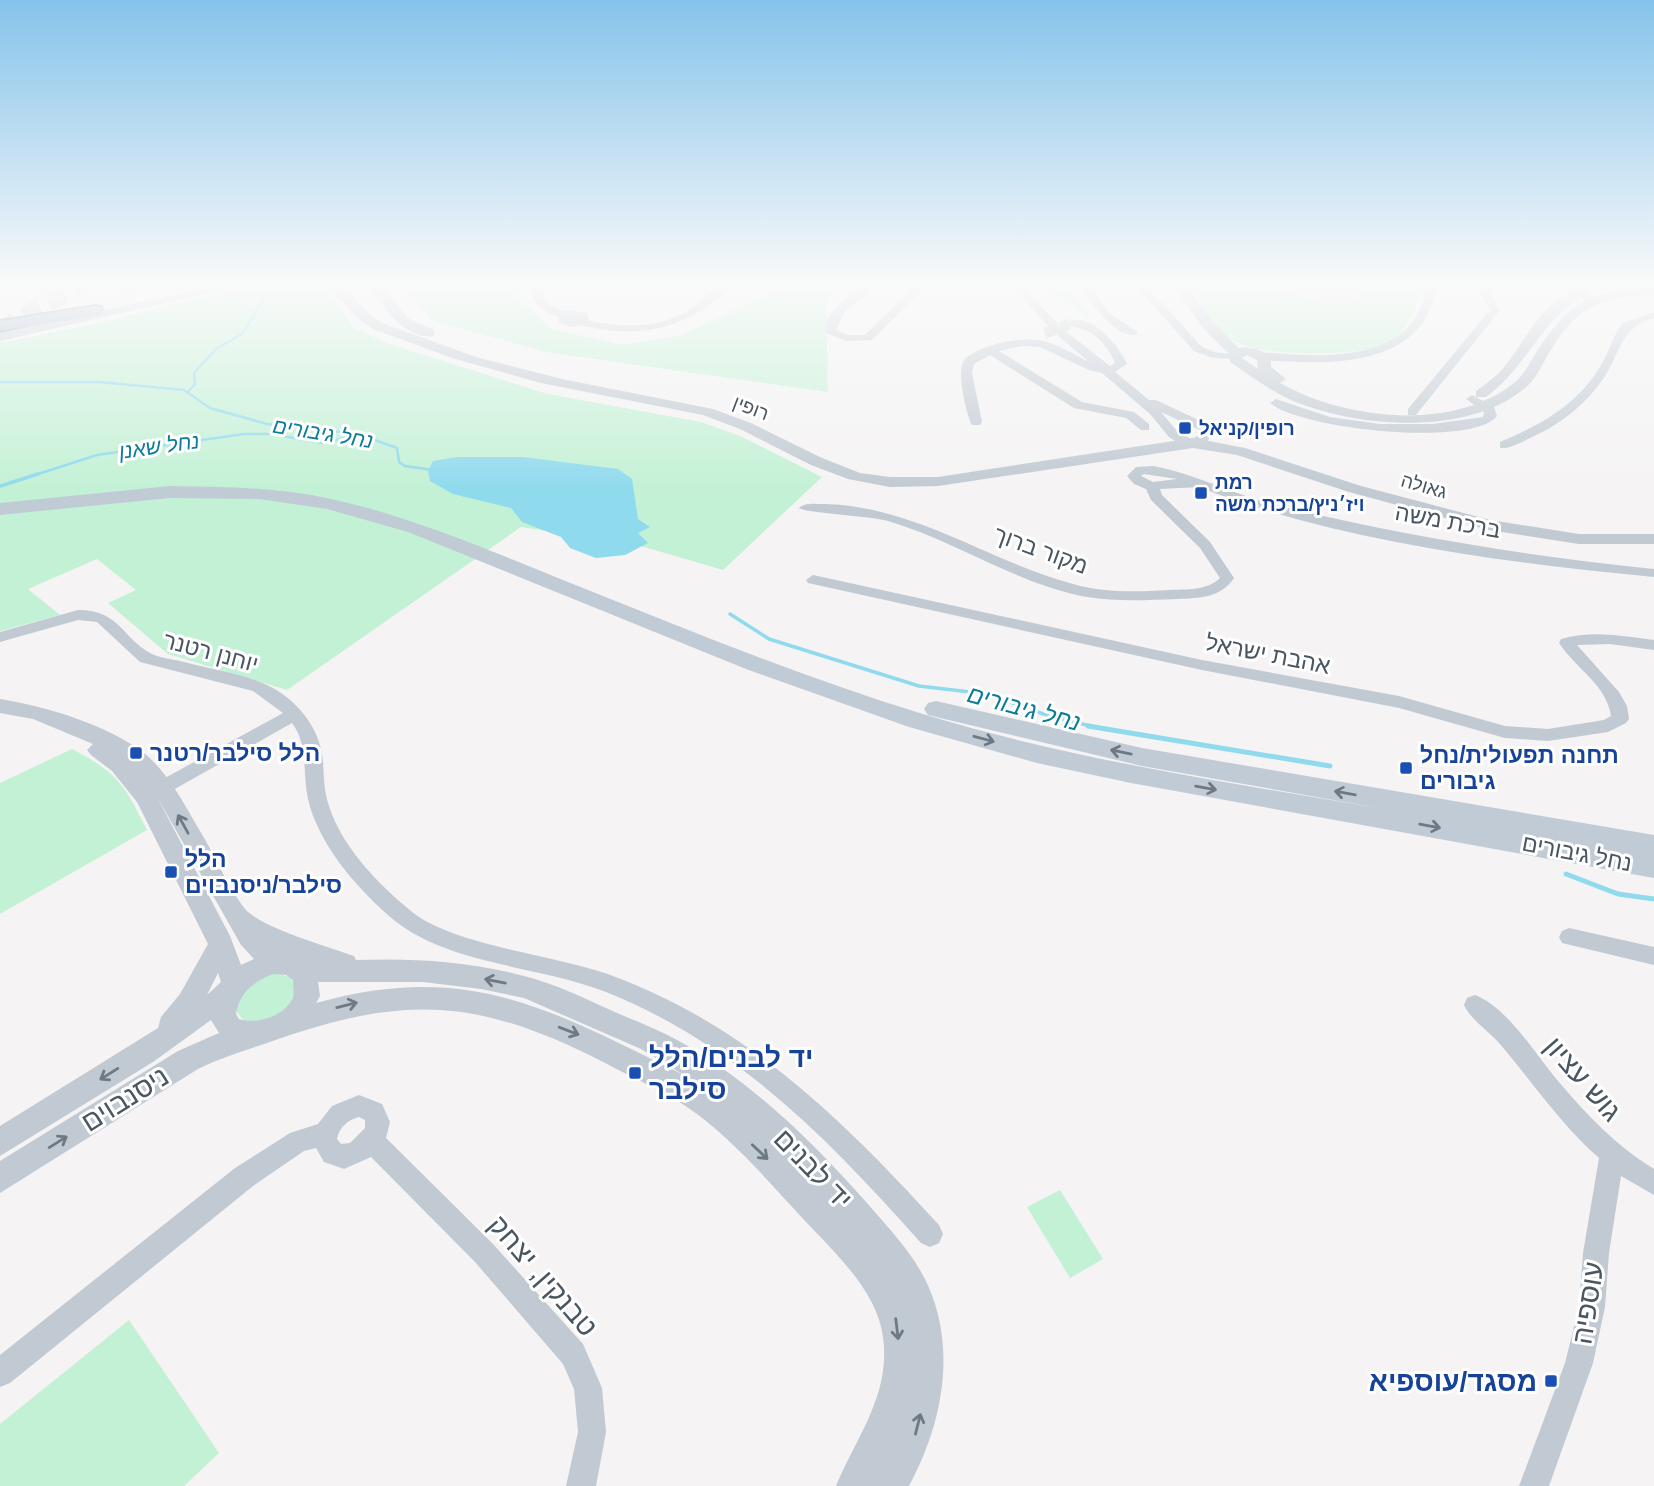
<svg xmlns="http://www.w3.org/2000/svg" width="1654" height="1486" viewBox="0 0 1654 1486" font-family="Arial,'Noto Sans Hebrew',sans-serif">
	<rect width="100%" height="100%" fill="#f5f3f3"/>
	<path fill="#e6e4e5" d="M1258 282H1365L1360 300 1351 309Z"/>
	<path fill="#c3f1d5" d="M120 282H174L128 295 108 287Z
		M397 282H524L517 297 551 329 622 345 683 335 793 282H855L826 298 828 392 546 352 433 321Z
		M1035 282H1064L1092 319 1035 283Z
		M1188 282H1258L1333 304 1350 305 1351 301 1360 300 1361 297 1355 294 1356 282H1420V286C1418 307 1409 328 1391 341 1368 358 1259 357 1234 341 1215 329 1198 302 1188 282Z
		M270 284 306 287 322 291 334 300 354 328 389 344 548 394 701 422 740 436 822 477 723 570 634 544 521 527 287 690 168 654 108 603 136 590 97 559 28 589 60 615 0 631V343L103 322 208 295Z
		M72 749C118 773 124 784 147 830L0 914V783Z
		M274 973 290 977 294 983C294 1017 273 1019 245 1022L236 1011 246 987Z
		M1060 1190 1103 1259 1070 1278 1027 1207Z
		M129 1320 219 1453 184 1486H0V1424Z"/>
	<path fill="#90daee" d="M457 457H523L618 469 632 479 638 519 650 527 638 533 648 543 625 555 596 558 570 548 561 537 522 522 511 508 453 494 430 481 428 471 433 461Z"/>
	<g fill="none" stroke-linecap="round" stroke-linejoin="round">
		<path stroke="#90daee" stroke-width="2.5" d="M0 382H99L184 390 210 408 267 424 358 434 397 448 399 462 405 466 433 470
			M187 393 195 384 194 373 216 349 242 334 268 292
			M333 441 352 436
			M32 476 97 455 244 434H271L322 443"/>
		<path stroke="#90daee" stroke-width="3.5" d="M0 486 38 474
			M730 614 769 639 919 686 987 694 1049 716 1095 727"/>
		<path stroke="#90daee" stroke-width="5" d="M1088 726 1330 766
			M1566 874 1618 894 1654 899"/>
		<path stroke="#caccce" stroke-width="11" stroke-dasharray="11 6" stroke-linecap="butt" d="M1045 333 1069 324"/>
		<path stroke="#caccce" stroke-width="18" stroke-dasharray="18 10" stroke-linecap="butt" d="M0 330 85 282"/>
		<g stroke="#7690ad" stroke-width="4">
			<path id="trunk" d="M95 306 101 307 103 311 101 315 0 331V321Z"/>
		</g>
		<path fill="#c1cad2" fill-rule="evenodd" d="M0 282H36L0 287Z
			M531 282H541L544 300C557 313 570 309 587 313L589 320 594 322C626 327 658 329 687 311 705 300 717 282 739 282 687 327 648 341 580 325L572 327 558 323 559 317C541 311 529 302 531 282Z
			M869 282H882L845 311 836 330 848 335H865L919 282H930L872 340 846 341 826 333C823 311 852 293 869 282Z
			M1007 282H1018L1063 329 1110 366 1115 363C1109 348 1096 332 1079 328 1073 326 1069 328 1064 324 1088 308 1118 344 1127 364L1115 372 1149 400H1156L1209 425 1213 432 1207 442 1185 447 1169 437 1150 414 1102 373 1089 370 1040 347 1022 346 999 351 1082 402 1134 412 1149 424V430H1141L1126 418 1074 408 990 355 974 364 972 373 982 422 980 425H972C966 413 957 373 963 362 974 345 1021 337 1039 340 1057 343 1072 354 1088 361L1055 333ZM1161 412 1200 430 1198 436 1191 439 1177 431Z
			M1077 282H1087L1109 313 1137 331V335C1112 337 1090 300 1077 282Z
			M1132 282H1143L1202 347 1215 352 1238 355V359L1213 358 1194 351Z
			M1427 282H1437C1435 291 1434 301 1430 309 1411 357 1347 364 1302 362 1288 361 1265 363 1254 355L1260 352C1309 356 1396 365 1420 309 1423 301 1425 291 1427 282Z
			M1473 282H1483L1500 310 1416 415H1408V409L1490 310Z
			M1560 282H1571L1598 300 1589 302 1567 291Z
			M1654 312V318C1617 328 1621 358 1598 386 1579 410 1557 426 1530 438 1520 443 1510 449 1500 448V442C1540 425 1576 406 1600 367 1609 353 1612 336 1623 323Z
			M1472 395 1494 407 1497 416C1472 448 1300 429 1270 403L1276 399 1330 417 1380 424H1433L1483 417 1484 412 1466 399Z
			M1154 466C1196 474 1234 495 1276 505 1400 535 1526 556 1654 569V577C1507 563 1336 541 1199 487L1160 489 1162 495 1210 542 1234 578C1221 598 1199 598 1177 599 1147 600 1117 602 1087 597 1016 584 956 541 888 521 871 516 805 513 799 508 806 502 815 504 824 504 915 506 988 561 1073 584 1104 593 1137 592 1169 590 1186 589 1207 591 1220 578L1200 548 1151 500 1146 489 1134 484 1127 476 1136 467ZM1144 474 1177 479 1153 482 1141 476Z
			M813 575 1202 660 1399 696 1505 726 1548 729 1604 720 1611 716C1607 685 1575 668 1559 643L1561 639C1593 630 1622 636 1654 640V650L1610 644 1577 645 1619 692 1627 706 1629 719 1626 723 1608 732 1548 741 1505 738 1399 708 1202 670 808 583 806 580Z
			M78 610C121 610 122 639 152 654 160 658 171 659 180 661 212 670 253 674 281 693 304 709 321 733 323 762 324 777 324 792 329 806 342 847 378 884 411 911 453 946 558 955 613 976 749 1027 843 1120 939 1225L943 1234 939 1243 930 1247 921 1243C828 1139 738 1045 606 992 538 965 443 965 388 915 355 886 318 843 308 799 302 772 309 746 292 723L157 799H145L142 794 145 789 283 713 253 691 140 662 97 622 78 620 0 642V632Z
			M1569 928 1654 947V965L1562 943 1559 937 1562 931Z
			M1475 995C1507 1007 1536 1055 1558 1081 1586 1114 1616 1146 1654 1169V1195L1621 1176 1609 1253 1605 1307 1593 1363 1549 1486H1519L1565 1363 1579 1307 1583 1253 1599 1158C1561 1125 1533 1083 1500 1044 1490 1032 1471 1020 1464 1005L1467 998Z
			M359 1095 382 1104 390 1122 386 1138 493 1244 583 1344 602 1388 606 1432 596 1486H566L578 1432 574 1389 563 1364 475 1262 371 1157 344 1169 324 1162 316 1148 304 1151 253 1186 10 1383 0 1387V1355L235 1168 290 1133 318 1124 332 1106ZM359 1117 365 1120V1128L350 1143 341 1144 337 1139C339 1127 348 1120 359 1117Z"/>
		<path fill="#c1cad2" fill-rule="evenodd" d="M232 282H256L0 341V333Z
			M309 282 332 283 349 292 370 315 382 323 479 358 562 379 713 409 751 423 822 458 860 473 890 477H938L1193 438 1245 448 1361 486 1490 520 1579 534H1654V544H1579L1489 530 1349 492 1237 455 1193 448 938 486 890 487 848 479 811 465 740 429 703 415 541 383 452 358 373 329 361 321 333 292Z
			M366 282H379L409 319 434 330V336C404 341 381 303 366 282Z
			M1171 282H1183L1213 322 1239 348C1251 346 1263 349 1271 359V367L1286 379 1280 383C1345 420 1453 432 1514 383 1525 374 1531 360 1539 348 1571 300 1597 288 1654 287V295C1602 295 1576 307 1549 353 1542 365 1536 379 1525 388 1467 437 1354 428 1289 399 1268 389 1249 375 1230 362L1229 354 1203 328ZM1247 355 1257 360 1258 369 1242 358Z
			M1573 293 1577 294V300C1539 325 1524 370 1486 397H1476V391C1487 383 1497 376 1505 366 1525 341 1541 303 1573 293Z
			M0 699C45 706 108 725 144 753 170 774 186 808 203 836 215 857 231 892 246 910 263 928 329 947 354 956L356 960C412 958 469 961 524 976 556 984 586 999 617 1013 638 1022 659 1030 679 1041 751 1081 813 1142 867 1203 892 1232 920 1260 933 1298 955 1360 940 1429 909 1486H836C857 1436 891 1394 883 1337 877 1287 826 1245 794 1209 761 1173 727 1134 687 1107 662 1090 633 1078 607 1064 477 997 404 994 267 1043 243 1051 220 1058 198 1069L0 1193V1161L178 1051 219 1033 211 1020 153 1062 0 1156V1126L158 1028 161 1017 180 994 208 944 137 802 112 771 91 755 87 750 93 744 33 719 0 713ZM156 795 241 945 254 959 241 965 230 936ZM218 973 221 982 207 995ZM273 974 286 975 293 980C293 985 294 992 293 997 286 1016 257 1025 239 1019L236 1014C240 992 253 982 273 974ZM318 982H423L481 989 524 998 641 1049 684 1075C551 1010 469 960 316 1003L320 996Z"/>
		<path fill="#c1cbd6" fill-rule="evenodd" d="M170 486C224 487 278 487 331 499 410 516 483 548 558 578 678 626 799 676 923 714 1082 763 1249 785 1412 814L1142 766 936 717 928 715 924 709 928 703 936 701 1142 748 1654 835V878L1131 783 1037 763 909 727 746 669 408 532 327 509 259 499 170 498 0 515V503Z"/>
		<use href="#trunk" fill="#9fb4c9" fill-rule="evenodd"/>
	</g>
	<defs><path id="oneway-shaft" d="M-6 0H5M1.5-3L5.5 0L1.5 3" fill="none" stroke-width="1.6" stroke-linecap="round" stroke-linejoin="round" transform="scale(1.75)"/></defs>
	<g stroke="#6e7984">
		<use href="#oneway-shaft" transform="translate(984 739) rotate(15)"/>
		<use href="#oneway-shaft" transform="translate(1121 752) rotate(-168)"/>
		<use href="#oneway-shaft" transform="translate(1206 788) rotate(10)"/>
		<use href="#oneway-shaft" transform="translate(1345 793) rotate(-170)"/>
		<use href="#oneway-shaft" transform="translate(1430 826) rotate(10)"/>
	</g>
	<g stroke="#6e7983">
		<use href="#oneway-shaft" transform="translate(183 824) rotate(-119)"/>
		<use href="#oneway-shaft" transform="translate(495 981) rotate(-169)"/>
		<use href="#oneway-shaft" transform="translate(347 1005) rotate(-14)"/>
		<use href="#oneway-shaft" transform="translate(569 1031) rotate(21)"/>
		<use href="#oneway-shaft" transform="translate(109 1074) rotate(148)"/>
		<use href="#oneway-shaft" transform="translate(58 1142) rotate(-32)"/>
		<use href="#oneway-shaft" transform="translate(760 1152) rotate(43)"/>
		<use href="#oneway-shaft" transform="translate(897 1329) rotate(83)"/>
		<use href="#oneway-shaft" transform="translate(918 1424) rotate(-76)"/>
	</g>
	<linearGradient id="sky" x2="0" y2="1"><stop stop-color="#85c3ea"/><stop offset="0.58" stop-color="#fafafa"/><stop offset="1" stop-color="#fafafa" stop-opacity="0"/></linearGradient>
	<rect width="1654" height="490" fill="url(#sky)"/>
	<g fill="#1a4fb4" stroke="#fff" stroke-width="2.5">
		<rect x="1178" y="421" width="14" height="14" rx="3.5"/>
		<rect x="1194" y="486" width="14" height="14" rx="3.5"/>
		<rect x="129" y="746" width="14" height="14" rx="3.5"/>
		<rect x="1399" y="761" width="14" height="14" rx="3.5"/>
		<rect x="164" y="865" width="14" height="14" rx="3.5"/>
		<rect x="628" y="1066" width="14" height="14" rx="3.5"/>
		<rect x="1544" y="1374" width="14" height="14" rx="3.5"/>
	</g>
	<g text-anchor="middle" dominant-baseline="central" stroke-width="6" stroke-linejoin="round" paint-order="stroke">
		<g font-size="19" fill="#4a5661" stroke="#fff">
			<text transform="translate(751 408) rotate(21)">רופין</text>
			<text transform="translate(1424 486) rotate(16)">גאולה</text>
		</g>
		<g font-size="19" font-weight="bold" fill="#164399" stroke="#fff" text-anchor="start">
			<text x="1199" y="428">רופין/קניאל</text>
			<text x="1215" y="482">רמת<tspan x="1215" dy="22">ויז׳ניץ/ברכת משה</tspan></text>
		</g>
		<g font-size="21" font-style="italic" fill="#0c7c9b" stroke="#fff">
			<text transform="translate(323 433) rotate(9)">נחל גיבורים</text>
			<text transform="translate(159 446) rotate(-8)">נחל שאנן</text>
		</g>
		<g font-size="23" fill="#4a5661" stroke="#fff">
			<text transform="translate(1448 521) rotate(10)">ברכת משה</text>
			<text transform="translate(1041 550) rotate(20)">מקור ברוך</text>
			<text transform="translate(211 652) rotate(15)">יוחנן רטנר</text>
			<text transform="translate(1268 654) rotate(11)">אהבת ישראל</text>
			<text transform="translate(1577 853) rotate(11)">נחל גיבורים</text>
		</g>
		<g font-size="23" font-weight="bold" fill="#164399" stroke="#fff" text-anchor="start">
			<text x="150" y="753">הלל סילבר/רטנר</text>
			<text x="1420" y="755">תחנה תפעולית/נחל<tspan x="1420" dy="26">גיבורים</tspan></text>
			<text x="185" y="859">הלל<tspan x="185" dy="26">סילבר/ניסנבוים</tspan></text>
		</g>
		<g font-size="24" font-style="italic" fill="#0c7c9b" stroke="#fff">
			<text transform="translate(1024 708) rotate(15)">נחל גיבורים</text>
		</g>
		<g font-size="28" font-weight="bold" fill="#164399" stroke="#fff" text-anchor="start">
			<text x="649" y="1057">יד לבנים/הלל<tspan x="649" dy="32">סילבר</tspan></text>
			<text x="1537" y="1381" text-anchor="end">מסגד/עוספיא</text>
		</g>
		<g font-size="28" fill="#4a5661" stroke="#fff">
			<text transform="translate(1583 1079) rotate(49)">גוש עציון</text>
			<text transform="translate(125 1099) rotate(-32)">ניסנבוים</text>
			<text transform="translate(813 1169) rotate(46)">יד לבנים</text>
			<text transform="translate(543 1276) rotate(49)">טבנקין, יצחק</text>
			<text transform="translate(1588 1303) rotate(-81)">עוספיה</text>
		</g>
	</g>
</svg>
